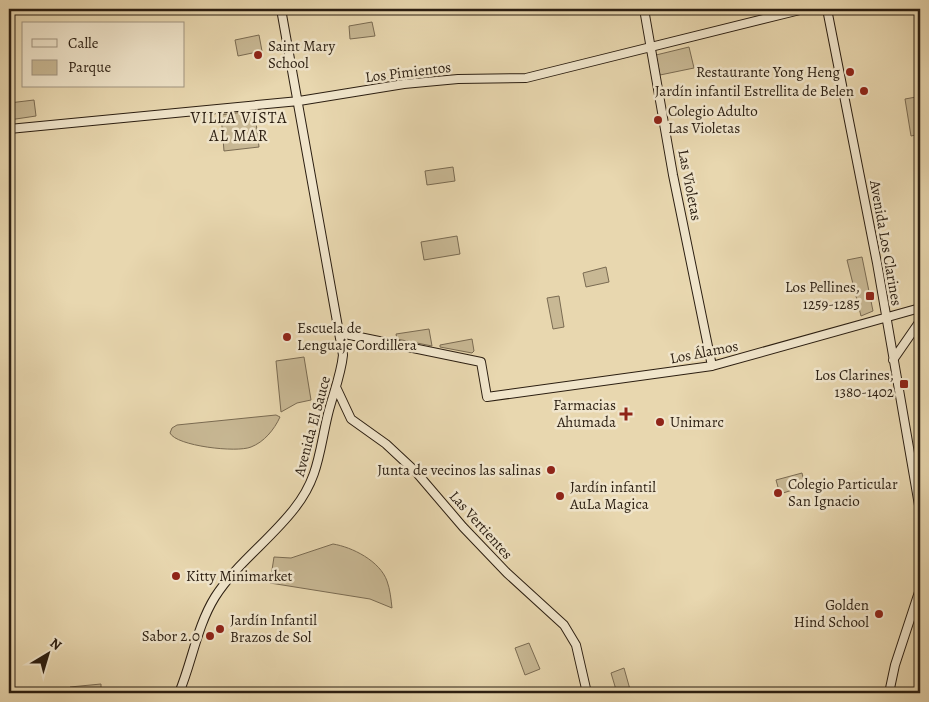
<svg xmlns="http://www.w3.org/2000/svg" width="929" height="702" viewBox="0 0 929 702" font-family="Alegreya,serif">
	<rect width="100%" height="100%" fill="#e8d7af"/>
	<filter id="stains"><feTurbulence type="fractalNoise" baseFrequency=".004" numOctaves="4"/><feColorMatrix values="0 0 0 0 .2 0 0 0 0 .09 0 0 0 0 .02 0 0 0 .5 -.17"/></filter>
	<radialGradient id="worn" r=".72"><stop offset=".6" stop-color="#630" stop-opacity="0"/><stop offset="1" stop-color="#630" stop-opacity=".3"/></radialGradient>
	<path fill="#c8b894" stroke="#7a6b52" d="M372 22 375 36 350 39 349 26Z
		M259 35 262 51 238 56 235 40Z
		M689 47 694 68 660 75 656 55Z
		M916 97 920 115V134L911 136 905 99Z
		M34 100 36 116 9 120V103Z
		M251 111 255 114 259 147 224 151 221 115Z
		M453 167 455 181 427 185 425 171Z
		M457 236 460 254 424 260 421 242Z
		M862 257 873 311 861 316 847 260Z
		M606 267 609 282 586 287 583 273Z
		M559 296 564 327 553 329 547 298Z
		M429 329 432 346 397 339 396 334Z
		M472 339 474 351 472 353 440 347V345Z
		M304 357 311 400 297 403 281 412 276 361Z
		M276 415 280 417C274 430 264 442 251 447 237 453 176 446 170 433L172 428 177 425Z
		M802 473 805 486 780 494 776 480Z
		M333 544C352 547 380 561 387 581 390 589 391 599 392 608L370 599 270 583 274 557 291 558Z
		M529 643 540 669 525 675 515 648Z
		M624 668 631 693H617L611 673Z
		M101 684V693H70V687Z"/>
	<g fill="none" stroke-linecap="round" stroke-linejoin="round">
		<g stroke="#2b1e11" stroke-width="10">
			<path id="secondary" d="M644 9 673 175 712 366
				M827 9 877 263 920 511
				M9 129 299 101 404 84 458 79 526 78 804 9
				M340 333 481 362 487 397 712 366 920 308
				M893 360 920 321
				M336 387 351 419 386 444 416 472 463 527 507 573 564 625 576 645 587 693
				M179 693C192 662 197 626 215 597 236 564 270 540 294 509 319 478 319 451 328 414 333 394 341 375 343 355L281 9
				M889 693 895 665 920 589"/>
		</g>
		<use href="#secondary" stroke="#f0e5cb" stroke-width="8"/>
	</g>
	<g fill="#8f2418" stroke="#f0e5cb" stroke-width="2">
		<circle cx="258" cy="55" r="5"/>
		<circle cx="850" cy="72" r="5"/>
		<circle cx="864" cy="91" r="5"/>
		<circle cx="658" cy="120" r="5"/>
		<rect x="865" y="291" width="10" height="10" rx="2.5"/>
		<circle cx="287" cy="337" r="5"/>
		<rect x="899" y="379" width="10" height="10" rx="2.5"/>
		<path d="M623.5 406.5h5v5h5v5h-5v5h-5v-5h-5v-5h5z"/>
		<circle cx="660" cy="422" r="5"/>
		<circle cx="551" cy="470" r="5"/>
		<circle cx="778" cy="493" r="5"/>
		<circle cx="560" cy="496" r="5"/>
		<circle cx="176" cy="576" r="5"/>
		<circle cx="879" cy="614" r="5"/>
		<circle cx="220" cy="629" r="5"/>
		<circle cx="210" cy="636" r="5"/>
	</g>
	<g text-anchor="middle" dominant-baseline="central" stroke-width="5" stroke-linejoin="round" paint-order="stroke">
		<g font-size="15" fill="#2b1e11" stroke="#f0e5cb" text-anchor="start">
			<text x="268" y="46">Saint Mary<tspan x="268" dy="17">School</tspan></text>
			<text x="840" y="72" text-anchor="end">Restaurante Yong Heng</text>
			<text x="854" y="91" text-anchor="end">Jardín infantil Estrellita de Belen</text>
			<text x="668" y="111">Colegio Adulto<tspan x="668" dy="17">Las Violetas</tspan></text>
			<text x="860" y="287" text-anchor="end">Los Pellines,<tspan x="860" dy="17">1259-1285</tspan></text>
			<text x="297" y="328">Escuela de<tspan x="297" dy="17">Lenguaje Cordillera</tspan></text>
			<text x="894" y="375" text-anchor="end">Los Clarines,<tspan x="894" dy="17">1380-1402</tspan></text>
			<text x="616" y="405" text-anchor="end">Farmacias<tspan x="616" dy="17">Ahumada</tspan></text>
			<text x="670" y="422">Unimarc</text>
			<text x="541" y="470" text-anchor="end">Junta de vecinos las salinas</text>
			<text x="788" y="484">Colegio Particular<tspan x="788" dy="17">San Ignacio</tspan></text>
			<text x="570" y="487">Jardín infantil<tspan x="570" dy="17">AuLa Magica</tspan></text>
			<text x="186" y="576">Kitty Minimarket</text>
			<text x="869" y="605" text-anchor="end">Golden<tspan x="869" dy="17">Hind School</tspan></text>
			<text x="230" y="620">Jardín Infantil<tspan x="230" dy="17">Brazos de Sol</tspan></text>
			<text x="200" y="636" text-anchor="end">Sabor 2.0</text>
		</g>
		<g font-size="15" fill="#2b1e11" stroke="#f0e5cb">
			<text transform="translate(408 72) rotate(-7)">Los Pimientos</text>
			<text transform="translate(690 185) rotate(79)">Las Violetas</text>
			<text transform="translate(886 243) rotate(80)">Avenida Los Clarines</text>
			<text transform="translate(704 352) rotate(-11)">Los Álamos</text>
			<text transform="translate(312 426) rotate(-75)">Avenida El Sauce</text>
			<text transform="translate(481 525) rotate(48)">Las Vertientes</text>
		</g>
		<g font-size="16" letter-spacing="1" fill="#2b1e11" stroke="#f0e5cb">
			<text x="239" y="118">VILLA VISTA<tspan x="239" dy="18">AL MAR</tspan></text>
		</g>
	</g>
	<rect width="929" height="702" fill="none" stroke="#e8d7af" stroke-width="30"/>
	<rect x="10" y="10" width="909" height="682" fill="none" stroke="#2b1e11" stroke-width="2.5"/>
	<rect x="15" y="15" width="899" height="672" fill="none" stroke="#2b1e11"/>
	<rect x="22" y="22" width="162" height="65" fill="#f0e5cb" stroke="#a19581"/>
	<rect x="32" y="39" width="25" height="8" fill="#f0e5cb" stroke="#a19581"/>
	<text x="68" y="48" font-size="15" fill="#2b1e11">Calle</text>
	<rect x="32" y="60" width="25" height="15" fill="#c8b894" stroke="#a19581"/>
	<text x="68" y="72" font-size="15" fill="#2b1e11">Parque</text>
	<g transform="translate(48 654) rotate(38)" stroke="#f0e5cb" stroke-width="4" paint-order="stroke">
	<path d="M0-4L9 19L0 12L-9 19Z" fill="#2b1e11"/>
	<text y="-8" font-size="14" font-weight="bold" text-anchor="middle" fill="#2b1e11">N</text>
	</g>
	<rect width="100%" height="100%" filter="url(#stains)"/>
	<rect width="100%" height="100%" fill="url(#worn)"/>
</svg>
